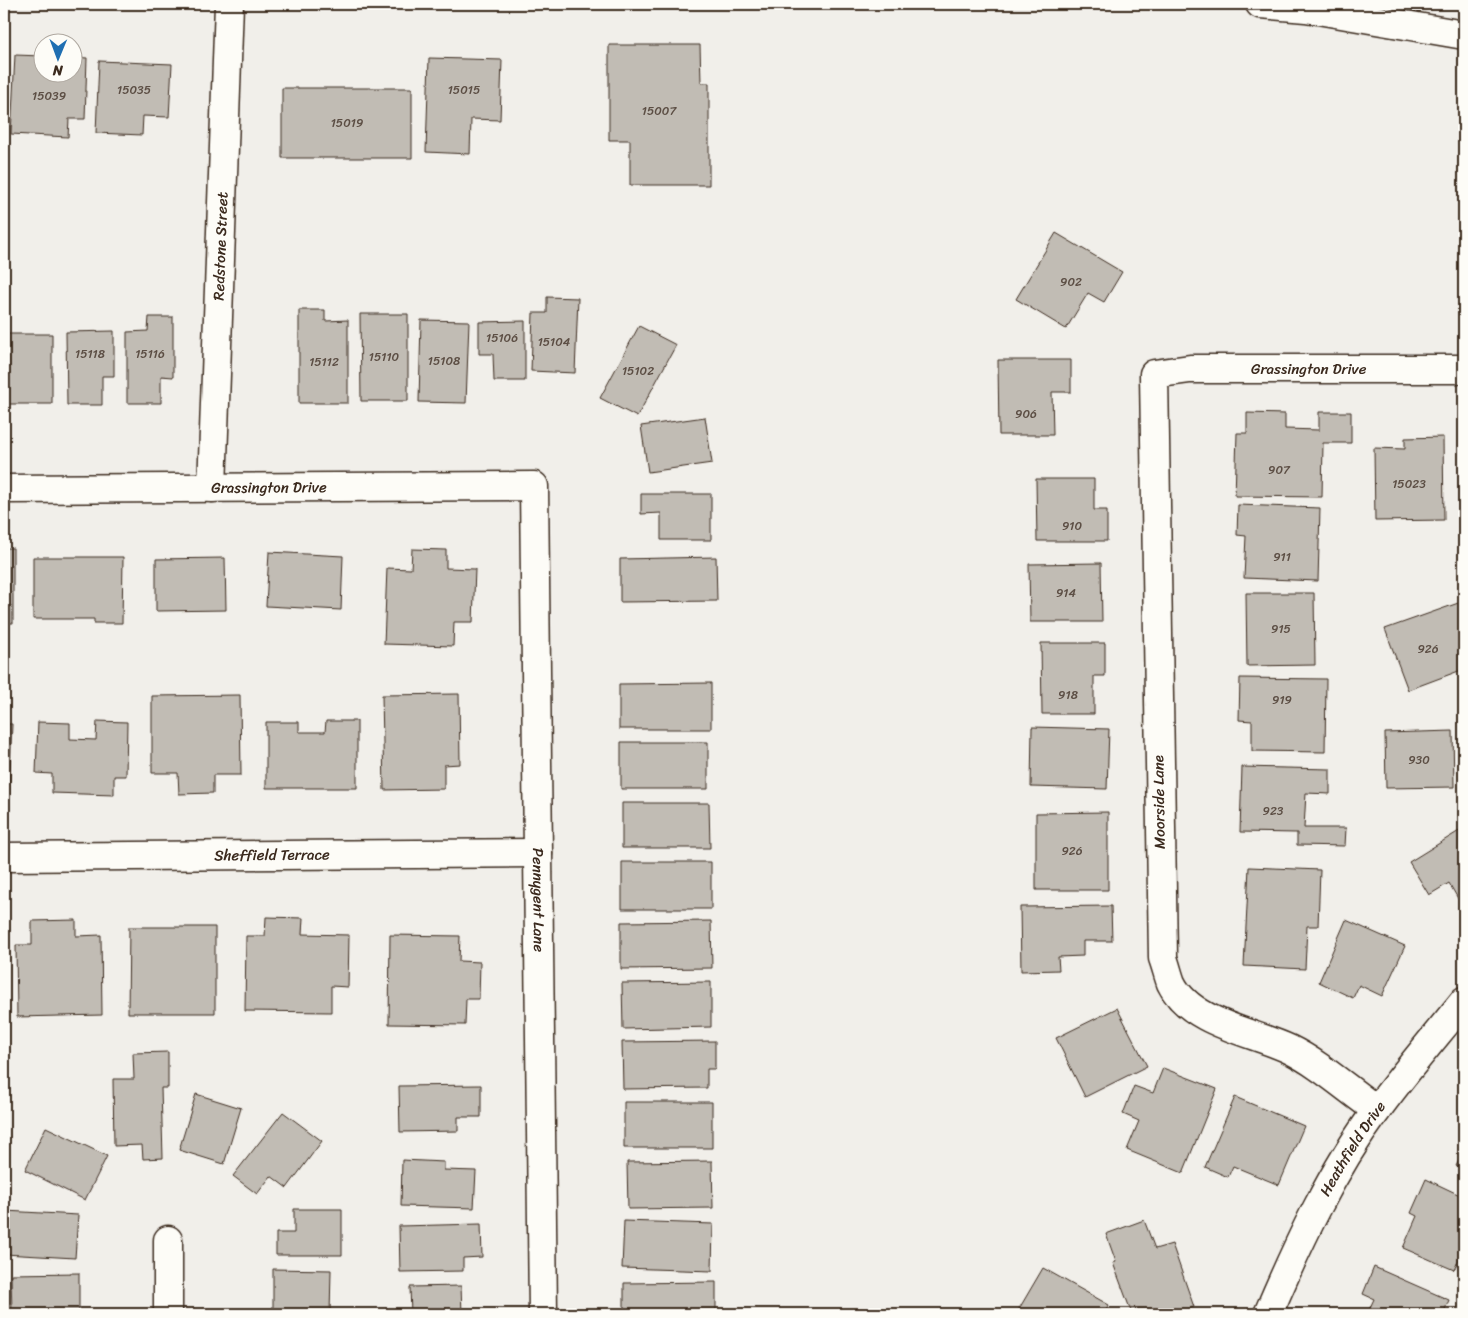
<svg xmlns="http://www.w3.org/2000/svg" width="1468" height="1318" viewBox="0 0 1468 1318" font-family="Sriracha,sans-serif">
	<rect width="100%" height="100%" fill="#f1efea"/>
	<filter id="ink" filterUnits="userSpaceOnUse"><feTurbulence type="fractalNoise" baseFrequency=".02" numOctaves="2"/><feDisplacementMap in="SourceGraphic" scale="10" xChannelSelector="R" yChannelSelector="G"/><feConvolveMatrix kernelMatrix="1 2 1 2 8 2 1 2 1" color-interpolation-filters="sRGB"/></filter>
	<g filter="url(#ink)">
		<path fill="#c1bcb4" stroke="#3b2a1e" d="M609 45H700L701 83H709V185H630V140H609Z
			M15 55 42 56V72H72V57L87 58 85 119H69L68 137 11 134Z
			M429 58 502 60 500 120 471 119 470 154 426 152Z
			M99 61 172 64 169 117 143 116 142 135 96 133Z
			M282 88H412V158H282Z
			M1056 233 1122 272 1104 302 1088 293 1066 329 1016 299Z
			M547 297 578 298 575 373 531 371 533 313H547Z
			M299 310H325V321L348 320V403H299Z
			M360 314H408V401H361Z
			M149 317H173V377L161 376V403H127V332L148 331Z
			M421 320 469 321 466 403 419 402Z
			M525 321V381H494L493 354H479V322Z
			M639 326 676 345 637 417 600 398Z
			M114 331V376H102V405H67L66 332Z
			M6 334H52V404H6Z
			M998 360H1071V392H1052L1053 435H999Z
			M1319 412H1351V443H1323L1322 497 1235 496 1237 433H1247V413L1285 414V429L1319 430Z
			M705 417 712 463 648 472 641 426Z
			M1443 437 1444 520 1375 521 1374 448 1405 449V438Z
			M1036 479H1094V510H1107V541H1037Z
			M641 494H711V540H661V513L641 514Z
			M1238 505 1320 508 1318 581 1244 578 1246 536 1237 535Z
			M4 548H13V623H4Z
			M412 549 446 550V568L475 569 473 622H454L453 646 384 644 387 568 411 569Z
			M269 552 343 556 341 610 266 606Z
			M33 557H123L122 623H94V619H33Z
			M716 557 717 601 620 602V559Z
			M225 558 226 610 156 611V559Z
			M1101 563 1102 622H1030L1029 564Z
			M1246 593H1314L1315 665 1247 666Z
			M1464 601V669L1408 690 1385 629Z
			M1041 643H1105V676H1094V714H1042Z
			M1240 678 1326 679 1325 752 1252 751V721L1239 720Z
			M711 683V729H619V684Z
			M459 694 460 764 444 765V789L384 790 382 695Z
			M240 695 241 775H213V793L179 794 178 773H152V696Z
			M97 721 127 722 126 776H114V795L52 793V774L36 773 38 722 70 723V739L96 740Z
			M326 721H357V788H266V722H299V732H325Z
			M4 724H12L9 796H4Z
			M1032 727 1109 729 1107 789 1031 787Z
			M1453 731 1454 787 1386 788 1385 733Z
			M621 742H708V789H621Z
			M1242 767 1330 769V794L1306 793 1304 828H1346L1345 846 1297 845V833L1240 832Z
			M622 803H709L710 848H622Z
			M1108 812V890H1036V813Z
			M1464 828V909L1449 883 1429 895 1409 862Z
			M622 862H711V909H622Z
			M1249 867 1320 870 1318 926H1307L1305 969 1244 966Z
			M1111 906 1112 941H1083V956L1058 957 1059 970 1021 971 1020 907Z
			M266 917 303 918 302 934 349 935 348 987 331 986V1012L245 1011 246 936H265Z
			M76 920V936L101 935 102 1015 17 1017 16 945H32V921Z
			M1346 920 1405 946 1382 996 1359 985 1353 998 1319 982Z
			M711 921 712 968 621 969V922Z
			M129 927H215V1013H128Z
			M390 935 460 936 459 961 480 962 479 999H466L465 1025 389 1024Z
			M711 982V1027L623 1029 622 983Z
			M1117 1008 1147 1066 1085 1097 1056 1038Z
			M715 1041V1069H707V1088L623 1089 622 1042Z
			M168 1052V1088H161L163 1158 143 1159 142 1145 114 1146 113 1079H134L133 1053Z
			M1163 1068 1217 1089 1183 1173 1127 1150 1139 1121 1123 1114 1134 1086 1153 1093Z
			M481 1085V1117H458V1131L400 1132 399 1086Z
			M196 1094 241 1108 224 1164 179 1150Z
			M1235 1097 1304 1126 1279 1185 1233 1166 1228 1177 1205 1167Z
			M624 1102H712V1148H624Z
			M283 1112 322 1141 287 1188 271 1176 257 1194 233 1176Z
			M46 1127 107 1156 85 1200 25 1170Z
			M1464 1151V1171L1456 1166Z
			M402 1160 444 1162V1170L476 1171 474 1208 401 1206Z
			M712 1161 713 1208 628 1209 627 1162Z
			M1426 1179 1464 1197V1248L1454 1270 1403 1248 1417 1216 1411 1213Z
			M294 1209H342V1255H276V1233H294Z
			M5 1211 78 1215 75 1258 4 1254Z
			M1144 1220 1155 1249 1172 1244 1194 1307 1173 1314H1132L1113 1263 1116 1262 1106 1234Z
			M624 1221 713 1224 712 1271 622 1268Z
			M481 1224 482 1257 463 1258V1271L400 1272 399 1226Z
			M1374 1267 1449 1300 1443 1314H1367L1374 1299 1363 1294Z
			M1043 1268 1109 1305 1104 1314H1016Z
			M273 1269 331 1270 330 1314H273Z
			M79 1273V1314H12L11 1274Z
			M716 1282V1314H624V1283Z
			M461 1286 462 1314H411L410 1287Z"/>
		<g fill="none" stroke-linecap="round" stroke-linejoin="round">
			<g stroke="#3b2a1e" stroke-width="31">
				<g id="street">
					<path id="s1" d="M212 488 229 4"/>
					<path id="s2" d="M4 489 534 486 543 1314"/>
					<path id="s3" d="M4 857 538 853"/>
					<path id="s4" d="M1377 1110C1348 1090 1320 1064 1289 1049 1253 1032 1190 1023 1171 983 1168 975 1166 966 1163 958L1154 374 1190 369H1464"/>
					<path d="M168 1314V1240"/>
					<path id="s5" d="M1268 1314C1298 1244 1331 1172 1377 1110 1404 1073 1435 1037 1464 1001"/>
				</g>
			</g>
			<g stroke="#3b2a1e" stroke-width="31">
				<path id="secondary" d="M1260 4 1306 8 1464 35"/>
			</g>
			<use href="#street" stroke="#fdfcf7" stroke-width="28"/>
			<use href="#secondary" stroke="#fdfcf7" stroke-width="28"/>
		</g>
	</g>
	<g text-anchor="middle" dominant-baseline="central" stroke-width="4" stroke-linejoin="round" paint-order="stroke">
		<g font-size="12" fill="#5c4e44">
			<text x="134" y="90">15035</text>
			<text x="464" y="90">15015</text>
			<text x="49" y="96">15039</text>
			<text x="659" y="111">15007</text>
			<text x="347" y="123">15019</text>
			<text x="1071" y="282">902</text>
			<text x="502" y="338">15106</text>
			<text x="554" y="342">15104</text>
			<text x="90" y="354">15118</text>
			<text x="150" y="354">15116</text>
			<text x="384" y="357">15110</text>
			<text x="444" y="361">15108</text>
			<text x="324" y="362">15112</text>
			<text x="638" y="371">15102</text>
			<text x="1026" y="414">906</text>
			<text x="1279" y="470">907</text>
			<text x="1409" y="484">15023</text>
			<text x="1072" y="526">910</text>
			<text x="1282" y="557">911</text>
			<text x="1066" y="593">914</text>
			<text x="1281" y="629">915</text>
			<text x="1428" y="649">926</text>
			<text x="1068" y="695">918</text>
			<text x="1282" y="700">919</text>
			<text x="1419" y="760">930</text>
			<text x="1273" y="811">923</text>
			<text x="1072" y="851">926</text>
		</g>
		<g font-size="15" fill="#3b2a1e" stroke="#fdfcf7">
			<text stroke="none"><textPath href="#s1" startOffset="242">Redstone Street</textPath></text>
			<text stroke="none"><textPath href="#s4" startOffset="1011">Grassington Drive</textPath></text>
			<text stroke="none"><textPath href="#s2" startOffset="265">Grassington Drive</textPath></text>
			<text transform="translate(1159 802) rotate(-91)">Moorside Lane</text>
			<text stroke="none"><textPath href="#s3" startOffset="268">Sheffield Terrace</textPath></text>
			<text stroke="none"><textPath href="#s2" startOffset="944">Pennygent Lane</textPath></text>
			<text stroke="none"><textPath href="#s5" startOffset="186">Heathfield Drive</textPath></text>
		</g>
	</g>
	<rect width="1468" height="1318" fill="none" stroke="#fdfcf7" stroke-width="20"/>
	<rect x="10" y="10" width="1448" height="1298" fill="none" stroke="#3b2a1e" stroke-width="2" filter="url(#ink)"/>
	<g transform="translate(58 58) rotate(181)"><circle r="24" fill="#fdfcf7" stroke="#afa8a0"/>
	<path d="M0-4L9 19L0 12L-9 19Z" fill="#1f6fb2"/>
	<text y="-8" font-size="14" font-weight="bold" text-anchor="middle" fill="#3b2a1e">N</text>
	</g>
</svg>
